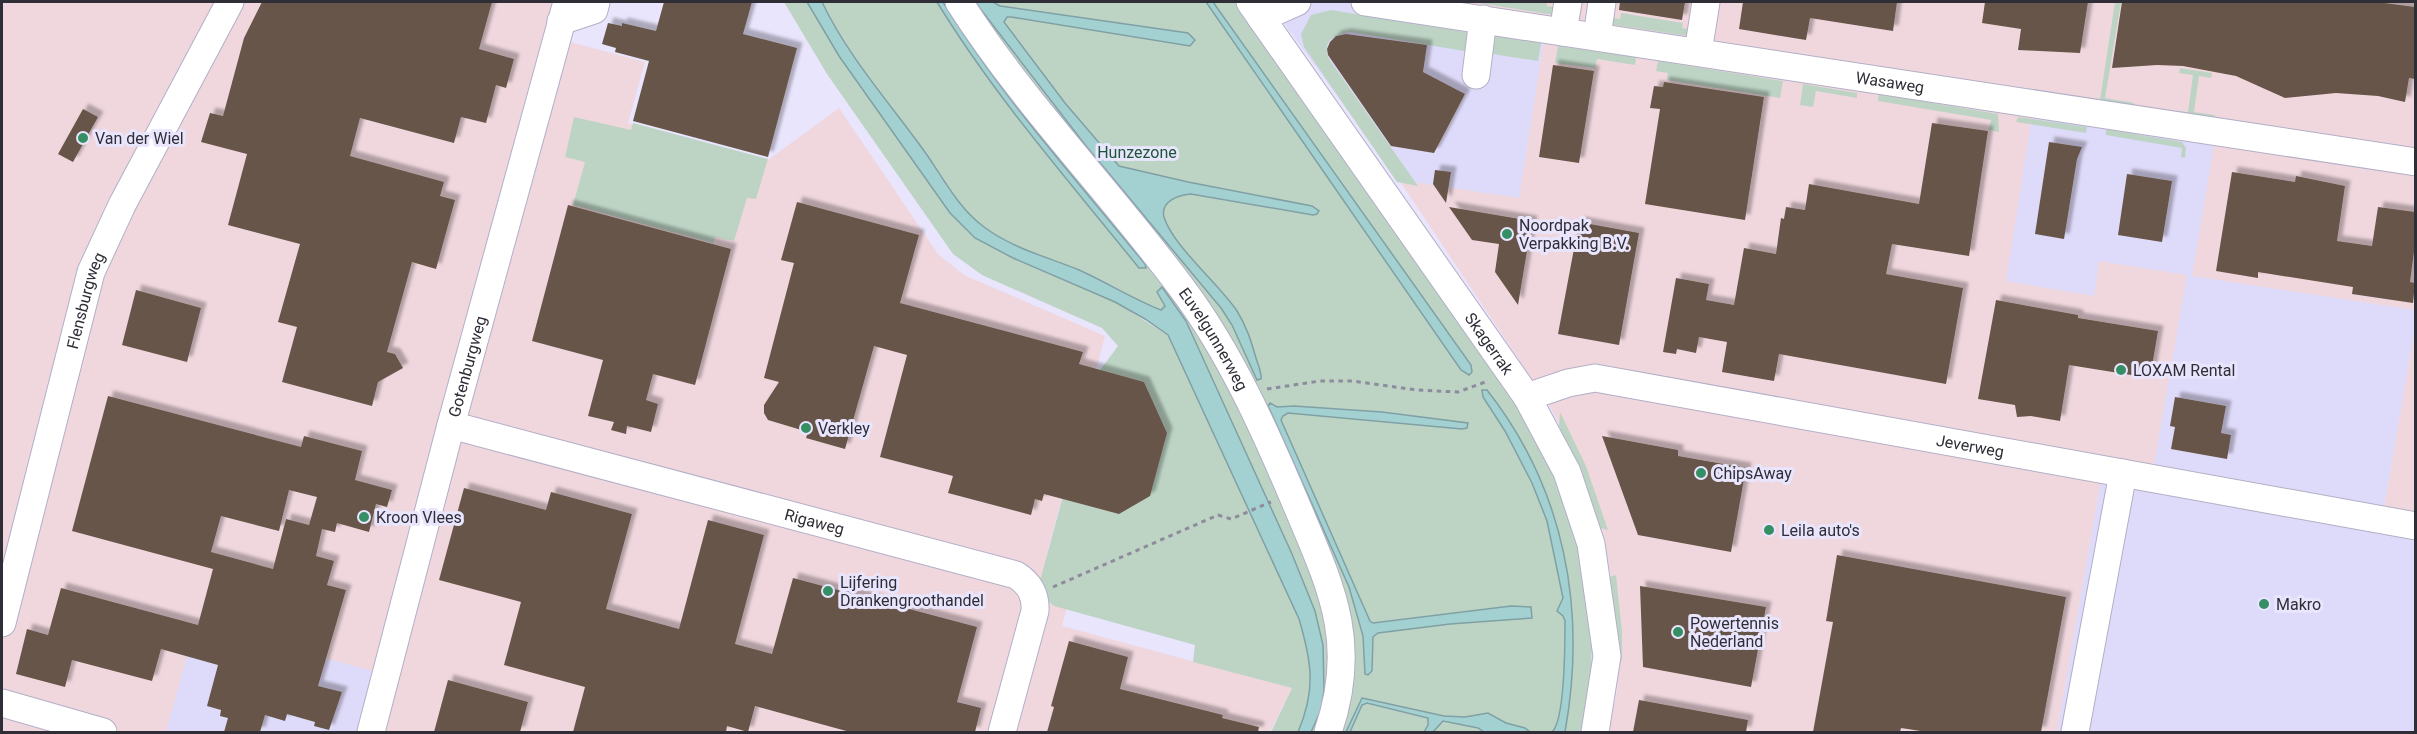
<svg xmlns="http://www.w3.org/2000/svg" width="2417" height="734" viewBox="0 0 2417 734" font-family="Roboto,sans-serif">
	<defs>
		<filter id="shadow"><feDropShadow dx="5.5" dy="-5.5" stdDeviation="1.5" flood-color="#0004"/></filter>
	</defs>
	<rect width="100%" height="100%" fill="#e8e5fd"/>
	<path fill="#dedaf9" d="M1299 2H1370L1546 28 1519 198 1399 180 1275 11Z
		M2034 103 2217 128 2193 276 2415 310V328L2382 519 2415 526V732H2057L2103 468 2187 275 2100 261 2094 296 2006 281Z
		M196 623 385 674 369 732H166Z"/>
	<path fill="#f0d7de" d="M2 2H571L563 40 645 62 628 123 768 160 839 108 938 254 964 275 1105 336 1047 553 1079 560 1062 626 1292 688 1270 732H369L384 674 196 623 166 732H2Z
		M1370 2H2415V310L2192 276 2217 128 2034 103 2006 281 2094 296 2099 261 2187 275 2152 477 2103 468 2057 732H1609L1617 690 1619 651 1616 604 1603 535 1587 478 1549 405 1399 180 1519 198 1546 28Z
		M2415 328V526L2382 520Z"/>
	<path fill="#bdd4c5" d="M784 2H1235L1398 231 1532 425 1576 527 1592 644 1591 669 1582 732H1302L1314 702 1305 625 1170 332 1122 306 1167 335 1173 343 1299 619C1312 663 1316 690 1298 732H1271L1292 688 1193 662 1195 645 1054 606 1048 601 1040 581 1095 377 1118 346 1102 328 982 275 953 254 827 74Z
		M1472 2H1547V6L1558 8 1554 15Z
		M2115 2H2121L2105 98 2134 103V106L2100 100Z
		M1331 10 1472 33 1470 52 1351 32C1335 34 1321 41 1329 59L1418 186 1397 182 1304 47 1301 34 1311 15Z
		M1621 13 1683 23 1682 28 1693 30 1688 36 1608 24 1607 17 1620 19Z
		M1488 34 1541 43 1538 61 1486 53Z
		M1558 46 1636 57 1635 65 1597 59 1595 68 1555 63Z
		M1658 61 1783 81 1780 98 1667 80 1668 73 1656 71Z
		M2180 68 2212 73 2211 78 2199 76 2194 112 2215 115 2214 117 2164 110 2188 112 2193 75 2179 73Z
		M1803 84 1857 93V98L1816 91 1813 107 1800 105Z
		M1879 94 1998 114 1999 132 1989 130 1991 120 1878 101Z
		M574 117 631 130 633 123 768 159 756 199 747 198 734 241 715 237 713 243 573 205 585 162 565 157Z
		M2018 117 2087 127 2086 133 2016 122Z
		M2106 129 2182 142 2186 148 2185 158 2181 157 2182 148 2106 135Z
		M1560 412 1586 466 1608 530 1600 528 1586 484 1559 426Z
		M1616 575 1622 632V661L1617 659 1615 619 1609 577Z"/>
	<path fill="#a3d1d2" stroke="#80a0a4" stroke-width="1.5" d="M807 2H822C847 55 888 101 922 148 942 175 956 206 984 227 1012 248 1047 257 1079 270 1106 282 1133 299 1161 310L1165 306 1157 292 1162 287 1186 321 1292 554 1315 611 1323 645 1324 690 1321 710 1311 732H1298C1316 690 1312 663 1299 619L1168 335 1145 319 1115 302 1013 258 975 238 950 213 839 56Z
		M937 2H943C1001 96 1075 178 1145 264L1146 268H1139C1069 181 995 97 937 2Z
		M975 2H993L1000 6 1188 33 1195 40 1190 46 1011 17H1007L1004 22 1065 103 1119 166 1188 182 1312 206 1319 211 1317 214 1313 215 1191 194C1179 195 1160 201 1164 217 1172 245 1220 285 1237 311 1247 327 1251 341 1256 358 1258 365 1262 373 1261 379L1257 380 1232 325 1221 308 1086 146Z
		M1206 2H1213L1471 365 1472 372 1469 375 1461 370Z
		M1482 390H1487C1565 489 1587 610 1565 732H1552C1565 720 1565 642 1565 621L1563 616 1557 611 1563 598 1547 521 1532 483 1505 431 1483 397Z
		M1270 403 1277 407 1294 406 1382 412 1468 423 1467 428 1462 429 1288 413 1283 416 1281 420 1370 621 1373 623 1511 606 1531 607 1532 618 1450 624 1378 633 1373 637 1372 671 1368 675 1365 674 1363 636 1349 587 1270 410 1268 406Z
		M1362 698 1444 716 1465 717 1488 713 1506 723 1525 728 1530 732H1484L1478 728 1443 721 1433 732H1424L1428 725V718L1367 703 1362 705 1350 732H1346Z"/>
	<path fill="#675548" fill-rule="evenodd" filter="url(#shadow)" d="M262 2H492L479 49 514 59 506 88 496 85 486 123 461 117 454 143 360 118 350 156 444 182 440 196 455 200 436 269 412 262 387 352 395 354 403 368 378 382 372 406 282 382 297 327 278 322 300 244 228 225 247 154 201 142 210 113 223 116 244 38Z
		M664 2H752L743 34 797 48 768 157 633 121 649 61 615 52 616 48 602 44 608 23 622 26V23L656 31Z
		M1620 2H1685L1682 20 1619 10Z
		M1743 2H1897L1893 31 1810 18 1806 40 1739 29Z
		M1985 2H2088L2080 53 2018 50 2021 29 1982 23Z
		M2122 2H2377L2415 7V79L2409 78 2405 102 2378 96 2336 93 2285 98 2236 76 2183 66 2157 65 2112 68Z
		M1346 34 1427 45 1423 72 1465 94 1434 153 1391 146 1328 55 1327 49 1330 42 1336 36Z
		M1553 65 1594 71 1579 163 1539 157Z
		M1664 82 1764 97 1745 220 1645 204 1660 109 1650 108 1654 86 1663 87Z
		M83 109 98 117 73 162 58 154Z
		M1932 123 1988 131 1969 256 1892 244 1886 274 1963 288 1946 384 1779 354 1774 381 1722 372 1727 342 1699 337 1696 353 1677 349 1676 354 1663 352 1676 278 1709 284 1706 300 1734 305 1744 248 1776 254 1781 218 1784 219 1786 207 1805 210 1809 184 1919 204Z
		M2049 142 2082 147 2077 159 2064 239 2035 234Z
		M1435 170 1451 172 1446 203 1433 184Z
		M2232 172 2295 182 2296 176 2345 186 2337 241 2372 246 2378 207 2415 212V244L2410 282 2415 283 2413 303 2352 294 2353 287 2258 272V278L2216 271Z
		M2127 174 2172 181 2162 242 2118 235Z
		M797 202 919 235 900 303 1083 352 1079 364 1144 382 1167 433 1150 496 1119 514 1044 494 1042 501 1035 499 1031 515 948 493 953 476 880 457 907 355 874 346 845 449 806 438 808 432 768 420 764 413V405L779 382 764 378 794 263 781 260Z
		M568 205 731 249 695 385 653 374 646 400 658 404 651 432 627 426 626 434 611 430 614 422 588 416 603 360 532 341Z
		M1449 207 1532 221 1518 305 1495 272 1499 244 1472 240Z
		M1579 222 1639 233 1619 345 1558 334Z
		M136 290 201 308 187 362 122 345Z
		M1996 300 2078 315V318L2158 331 2150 378 2069 365 2060 421 2031 416 2017 417 2015 405 1978 399Z
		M108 396 301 447 304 436 362 451 355 480 392 490 387 507 376 504 369 532 337 523 335 532 322 529 316 556 334 561 327 585 346 590 318 686 342 692 329 730 314 726 315 722 287 714 285 721 265 715 260 732H224L228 718 220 716 221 710 207 706 218 665 161 649 152 681 72 660 65 687 16 674 27 629 48 635 61 588 198 625 213 569 72 531ZM289 490 317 497 309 525 286 519 273 569 211 552 221 516 279 531Z
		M2175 397 2226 406 2221 433 2231 435 2227 459 2171 449 2175 427 2170 426Z
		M1602 436 1678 450V456L1746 468 1731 552 1638 535Z
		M464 488 546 510 551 492 632 514 606 609 679 629 708 520 764 535 735 644 772 654 793 578 977 627 957 702 981 708 975 732H850L755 706 748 732 727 726 726 732H573L585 687 504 665 521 602 439 580Z
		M1837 555 2066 597 2041 732H1927L1901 728 1900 732H1813L1833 622 1826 621Z
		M1640 586 1766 607 1751 687 1643 667Z
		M1069 641 1128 657 1120 689 1223 715 1222 718 1259 727 1258 732H1047L1054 707 1051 706Z
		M448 680 528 702 520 732H434Z
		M1639 700 1748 720 1746 732H1633Z"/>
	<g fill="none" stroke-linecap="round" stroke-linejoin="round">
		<g stroke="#b2afc6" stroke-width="29">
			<g id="minor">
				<path id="s1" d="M959 2C1024 104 1109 190 1181 287 1231 353 1267 435 1299 511 1333 591 1358 645 1328 732"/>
				<path id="s2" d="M1250 2 1527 397 1567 472 1591 544 1607 656 1595 732"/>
				<path id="s3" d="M1365 2 2416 162"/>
				<path d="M1261 18 1297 2"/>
				<path d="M561 21 594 10 596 2"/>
				<path d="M1563 32 1568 2"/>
				<path d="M1597 37 1602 2"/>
				<path d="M1698 52 1706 2"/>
				<path d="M1476 75 1483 19"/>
				<path id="s4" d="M1527 397 1568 383 1595 378 2416 526"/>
				<path id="s5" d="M451 425 1016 575C1030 584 1036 595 1035 611L1002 732"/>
				<path id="s6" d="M2 623 91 272 122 205 230 2"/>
				<path d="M2 703 103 732"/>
				<path id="s7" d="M371 732 451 425 567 2"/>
				<path d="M2075 732 2123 473"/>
			</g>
		</g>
		<path stroke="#8d8b9c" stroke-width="3" stroke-dasharray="4.5 4.5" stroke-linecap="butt" d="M1267 389 1320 381H1352L1417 390 1458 392 1488 381
			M1053 587 1218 515 1231 519 1271 502"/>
		<use href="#minor" stroke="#fff" stroke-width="27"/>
	</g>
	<g fill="#368e64" stroke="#e8e5fd" stroke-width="2">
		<circle cx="83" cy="138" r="6"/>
		<circle cx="1507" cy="234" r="6"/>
		<circle cx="2121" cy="370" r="6"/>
		<circle cx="806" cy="428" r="6"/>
		<circle cx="1701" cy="473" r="6"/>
		<circle cx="364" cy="517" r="6"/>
		<circle cx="1769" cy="530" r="6"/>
		<circle cx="828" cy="591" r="6"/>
		<circle cx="2264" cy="604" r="6"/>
		<circle cx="1678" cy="632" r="6"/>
	</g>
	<g text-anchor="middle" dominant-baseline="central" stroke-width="6" stroke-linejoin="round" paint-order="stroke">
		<g font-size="16" fill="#2f2e37" stroke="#e8e5fd">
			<text stroke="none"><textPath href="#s3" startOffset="531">Wasaweg</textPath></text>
			<text stroke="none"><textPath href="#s6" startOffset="333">Flensburgweg</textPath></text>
			<text stroke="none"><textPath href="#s1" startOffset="423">Euvelgunnerweg</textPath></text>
			<text stroke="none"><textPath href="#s2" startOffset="417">Skagerrak</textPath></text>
			<text stroke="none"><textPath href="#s7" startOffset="378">Gotenburgweg</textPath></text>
			<text stroke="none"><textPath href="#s4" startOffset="452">Jeverweg</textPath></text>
			<text stroke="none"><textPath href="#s5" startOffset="376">Rigaweg</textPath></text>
		</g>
		<g font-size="16" fill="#2f2e37" stroke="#e8e5fd" text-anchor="start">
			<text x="95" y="138">Van der Wiel</text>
			<text x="1519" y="225">Noordpak<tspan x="1519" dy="18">Verpakking B.V.</tspan></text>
			<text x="2133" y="370">LOXAM Rental</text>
			<text x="818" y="428">Verkley</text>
			<text x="1713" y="473">ChipsAway</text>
			<text x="376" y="517">Kroon Vlees</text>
			<text x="1781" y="530">Leila auto's</text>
			<text x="840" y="582">Lijfering<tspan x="840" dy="18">Drankengroothandel</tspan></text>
			<text x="2276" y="604">Makro</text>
			<text x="1690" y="623">Powertennis<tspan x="1690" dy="18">Nederland</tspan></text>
		</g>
		<g font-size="16" fill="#1c5537" stroke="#e8e5fd">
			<text x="1137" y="152">Hunzezone</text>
		</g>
	</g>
	<rect width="2417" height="734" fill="none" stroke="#2f2e37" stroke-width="6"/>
</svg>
